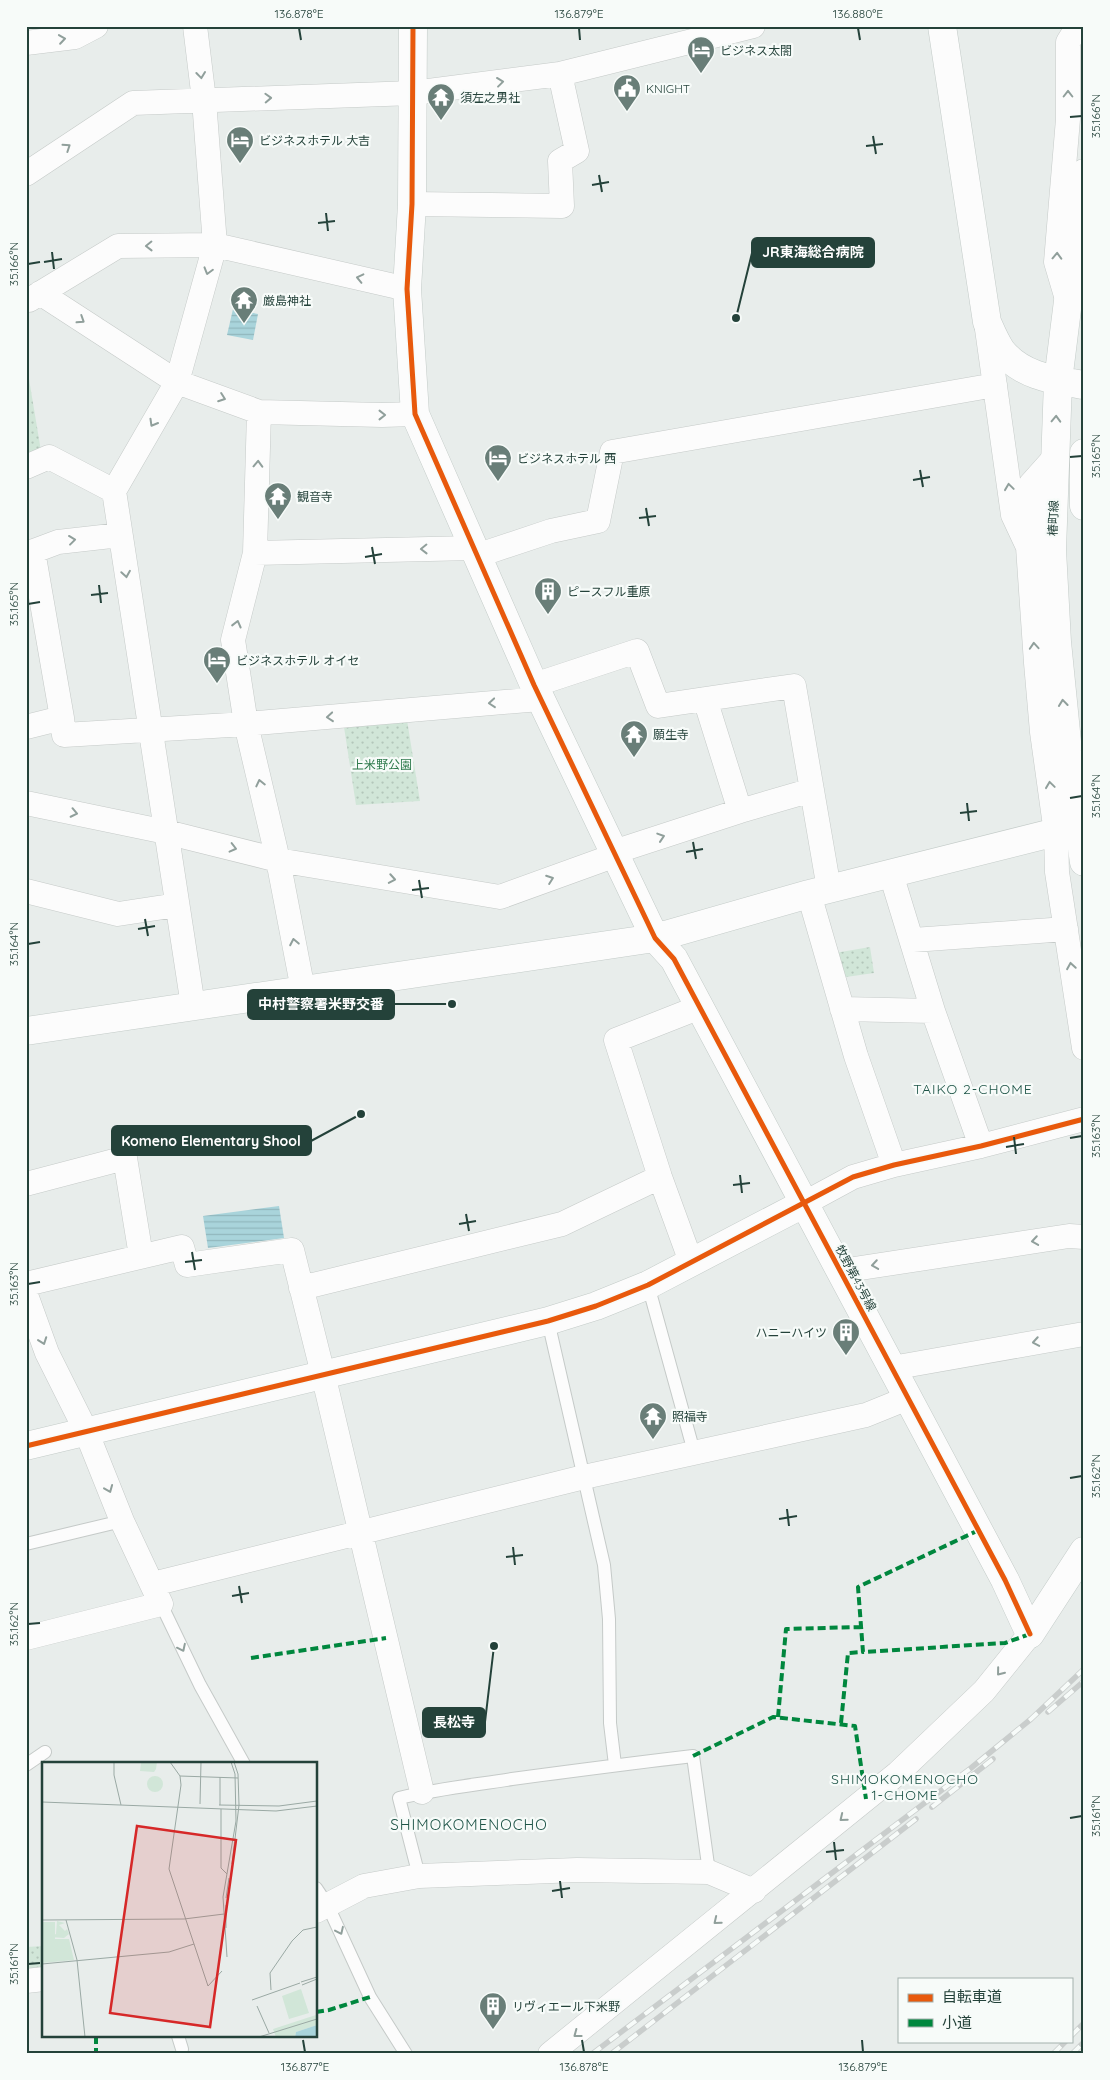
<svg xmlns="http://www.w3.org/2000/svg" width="1110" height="2080" viewBox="0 0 1110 2080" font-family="Quicksand,'Noto Sans JP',sans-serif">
	<defs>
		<pattern id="green-dots" width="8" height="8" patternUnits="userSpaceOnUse" patternTransform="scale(1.25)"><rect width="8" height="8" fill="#d1e6d8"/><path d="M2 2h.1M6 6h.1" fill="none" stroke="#b3c6ba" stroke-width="1.8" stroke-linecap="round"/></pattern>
		<pattern id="water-rules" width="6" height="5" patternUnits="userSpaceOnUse" patternTransform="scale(1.25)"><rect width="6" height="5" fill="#a9d4db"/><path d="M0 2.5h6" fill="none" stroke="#91b7bd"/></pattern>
	</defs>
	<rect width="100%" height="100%" fill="#e8edeb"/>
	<path fill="url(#green-dots)" d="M26 376 29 379 41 451 26 457Z
		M407 720 420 801 356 805 344 727Z
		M870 947 874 973 839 978 835 953Z
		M44 1946V1970L26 1971V1947Z"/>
	<path fill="url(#water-rules)" d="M233 309 258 314 253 340 227 335Z
		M279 1206 284 1238 208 1248 203 1216Z"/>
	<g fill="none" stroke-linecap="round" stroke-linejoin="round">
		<g stroke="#c5cac8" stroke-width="14">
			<path id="lane" d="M648 1285 694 1452
				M548 1321 604 1565 609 1619 610 1723 615 1765
				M26 1544 122 1521
				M161 1604 200 1685 244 1764
				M26 1765 45 1752
				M419 1876 399 1798C436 1789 474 1785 512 1779 572 1771 633 1763 693 1756L709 1872
				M316 1888 328 1906 370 1997 406 2054
				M178 2036 182 2049"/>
		</g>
		<g stroke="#c5cac8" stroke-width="25">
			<path id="street" d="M26 43 75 37 96 26
				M26 174 133 103 413 93 560 74 753 26
				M412 204 562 206 560 161 577 151 560 74
				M40 293 177 382 259 412 382 415 415 414
				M1067 299 1056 262 1068 119V42L1078 26
				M29 300 118 246 215 245 407 289
				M987 329 1013 515 1028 547 1036 663 1042 732 1068 752
				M259 412 255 553 233 640 246 724 278 860 303 990
				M26 467 49 457 114 491
				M1028 542 1030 485 1055 457
				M33 551 62 718
				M255 553 473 548
				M26 554 58 542 120 535
				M476 556 551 531 598 521 612 452 995 385
				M534 685 637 651 658 706 794 686 829 889
				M705 699 740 811
				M26 727 62 718 64 735 246 724 540 699
				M1042 732 1056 833 1057 872 1084 1048
				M26 803 166 832 278 860 500 897 616 855
				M614 852 740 811 812 790
				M891 874 933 1011 981 1146
				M26 891 118 914 177 905
				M809 894 856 1056 894 1165
				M913 940 1066 929
				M193 1006 114 491 177 382 215 245 204 100 195 26
				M842 1009 933 1011
				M26 1184 125 1158 141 1256
				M805 1203 853 1177 894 1165 981 1146 1084 1119
				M691 1262 660 1177 616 1040 700 1007
				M841 1271 1069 1236 1084 1237
				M26 1284 182 1247 187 1265 292 1250 323 1374 422 1792
				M301 1288 562 1224 660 1177
				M26 1295 47 1353 86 1431 122 1521 161 1604 26 1638
				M892 1368 1084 1334
				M153 1584 584 1477 866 1415 908 1398
				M316 1911 364 1886 419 1876 577 1870 709 1872 754 1891
				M26 1981 44 1979
				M550 2054 898 1773 984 1691 1030 1634"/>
		</g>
		<g stroke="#c3cbc8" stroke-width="29">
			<path id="secondary" d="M413 26 412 204 407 289 415 414 534 685 655 938 674 959 1005 1580 1030 1634
				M942 26 987 322C991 331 995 341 1001 350 1021 376 1053 380 1084 385
				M1084 173 1058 381 1052 550 1057 642 1068 752 1084 862
				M1084 453V506
				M26 1031 655 938 809 894 1084 825
				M26 1446 548 1321 596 1306 648 1285 805 1203
				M1030 1634 1084 1551"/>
		</g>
		<use href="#lane" stroke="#fcfcfc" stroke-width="12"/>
		<use href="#street" stroke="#fcfcfc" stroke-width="24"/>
		<use href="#secondary" stroke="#fcfcfc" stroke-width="28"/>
		<g stroke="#c9cdcc" stroke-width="5.5">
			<path id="rail" d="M1048 1712 1084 1681
				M932 1807 993 1759
				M1071 2036 1084 2023
				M592 2054 971 1768 1031 1719 1084 1669
				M611 2054 916 1819
				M1053 2054 1066 2041
				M1072 2054 1084 2042"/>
		</g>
		<use href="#rail" stroke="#f7fbf9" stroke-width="4" stroke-dasharray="11" stroke-linecap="butt"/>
		<path stroke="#00873e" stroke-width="4" stroke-dasharray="8 4" stroke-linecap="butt" d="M979 1530 858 1587 863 1652 1005 1643 1030 1634
			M251 1658 386 1638
			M778 1717 786 1629 861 1627
			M841 1723 848 1653 863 1652
			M693 1756 773 1717 855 1726 866 1799
			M316 2012 329 2010 370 1997
			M96 2036V2054"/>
		<g stroke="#f7fbf9" stroke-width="8">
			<path id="cycleway" d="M413 26 412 204 407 289 415 414 534 685 655 938 674 959 1005 1580 1030 1634
				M26 1446 548 1321 596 1306 648 1285 853 1177 894 1165 981 1146 1084 1119"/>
		</g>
		<use href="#cycleway" stroke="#e8590c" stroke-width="5"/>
	</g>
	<defs><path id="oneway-chevron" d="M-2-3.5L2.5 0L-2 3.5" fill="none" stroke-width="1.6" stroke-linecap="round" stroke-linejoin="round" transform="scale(1.25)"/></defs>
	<g stroke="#909f9b">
		<use href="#oneway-chevron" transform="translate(62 39) rotate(-8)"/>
		<use href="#oneway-chevron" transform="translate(201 75) rotate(83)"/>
		<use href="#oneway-chevron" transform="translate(500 82) rotate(-7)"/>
		<use href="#oneway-chevron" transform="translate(1068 94) rotate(-90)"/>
		<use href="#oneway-chevron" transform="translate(268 98) rotate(-2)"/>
		<use href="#oneway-chevron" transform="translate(67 147) rotate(-34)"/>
		<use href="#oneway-chevron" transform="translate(149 246) rotate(179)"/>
		<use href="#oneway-chevron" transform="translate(1057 256) rotate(-88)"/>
		<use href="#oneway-chevron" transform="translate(208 271) rotate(106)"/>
		<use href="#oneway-chevron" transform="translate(360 278) rotate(-167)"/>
		<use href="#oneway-chevron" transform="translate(81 320) rotate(33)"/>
		<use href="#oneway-chevron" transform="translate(222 398) rotate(20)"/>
		<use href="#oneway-chevron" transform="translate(382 415)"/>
		<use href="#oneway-chevron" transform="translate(1056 419) rotate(-88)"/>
		<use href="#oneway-chevron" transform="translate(153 423) rotate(120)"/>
		<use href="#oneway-chevron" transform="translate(258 464) rotate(-88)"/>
		<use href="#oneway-chevron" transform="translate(1009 487) rotate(-98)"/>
		<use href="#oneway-chevron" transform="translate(72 540) rotate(-7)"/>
		<use href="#oneway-chevron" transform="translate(424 549) rotate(179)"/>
		<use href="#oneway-chevron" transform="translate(126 574) rotate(81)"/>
		<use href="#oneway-chevron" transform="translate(237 624) rotate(-76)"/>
		<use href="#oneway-chevron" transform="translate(1034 646) rotate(-94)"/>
		<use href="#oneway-chevron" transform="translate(492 703) rotate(175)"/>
		<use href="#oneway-chevron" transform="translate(1063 703) rotate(-96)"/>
		<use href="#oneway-chevron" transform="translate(330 717) rotate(175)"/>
		<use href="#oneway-chevron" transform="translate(260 783) rotate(-103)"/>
		<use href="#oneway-chevron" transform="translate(1050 785) rotate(-98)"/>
		<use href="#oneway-chevron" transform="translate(74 813) rotate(12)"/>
		<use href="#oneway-chevron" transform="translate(661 837) rotate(-18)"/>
		<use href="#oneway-chevron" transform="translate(233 848) rotate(14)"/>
		<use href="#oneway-chevron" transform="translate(392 879) rotate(10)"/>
		<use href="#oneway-chevron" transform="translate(550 879) rotate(-20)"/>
		<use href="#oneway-chevron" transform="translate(294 942) rotate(-101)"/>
		<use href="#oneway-chevron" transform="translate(1071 966) rotate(-99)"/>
		<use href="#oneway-chevron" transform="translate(1035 1241) rotate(171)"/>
		<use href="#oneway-chevron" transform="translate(875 1265) rotate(171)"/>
		<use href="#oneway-chevron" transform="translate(43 1341) rotate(70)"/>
		<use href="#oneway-chevron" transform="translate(1036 1342) rotate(170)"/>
		<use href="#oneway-chevron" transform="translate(109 1489) rotate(68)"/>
		<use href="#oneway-chevron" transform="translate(182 1648) rotate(64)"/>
		<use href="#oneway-chevron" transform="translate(1000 1672) rotate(129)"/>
		<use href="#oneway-chevron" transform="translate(843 1818) rotate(141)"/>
		<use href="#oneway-chevron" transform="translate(717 1921) rotate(141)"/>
		<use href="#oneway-chevron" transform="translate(340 1931) rotate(65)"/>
		<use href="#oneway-chevron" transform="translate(577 2034) rotate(143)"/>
	</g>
	<path fill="none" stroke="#24423a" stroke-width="2" d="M299 28 301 40M579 28 580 40M858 28 860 40M1070 117 1082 116M873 136 876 154M866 146 883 144M599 175 602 192M592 185 609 182M326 213 328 231M318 223 335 221M52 252 54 269M44 262 62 259M28 264 40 262M1070 457 1082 456M920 470 923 487M913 480 930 477M646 508 649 526M639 518 656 516M372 547 375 564M365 557 382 554M99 585 101 603M91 595 108 593M28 604 40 602M1070 798 1082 796M967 803 969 821M960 813 977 811M693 842 696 859M686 852 703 849M419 880 422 898M412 890 429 888M145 919 148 936M138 929 155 926M28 944 40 942M1014 1137 1016 1154M1070 1138 1082 1136M1006 1147 1024 1144M740 1175 742 1193M733 1185 750 1183M466 1214 469 1231M459 1224 476 1221M192 1252 195 1270M185 1262 202 1260M28 1284 40 1282M1070 1478 1082 1476M787 1509 789 1526M779 1519 797 1516M513 1547 515 1565M506 1557 523 1555M239 1586 242 1603M232 1596 249 1593M28 1624 40 1623M1070 1818 1082 1816M834 1842 836 1860M826 1852 844 1850M560 1881 562 1898M552 1891 570 1888M28 1964 40 1963M303 2040 305 2052M582 2040 584 2052M862 2040 863 2052"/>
	<defs>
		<g id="hotel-pin" transform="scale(1.4375)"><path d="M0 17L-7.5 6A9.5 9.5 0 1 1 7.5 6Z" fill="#697e78" stroke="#f7fbf9"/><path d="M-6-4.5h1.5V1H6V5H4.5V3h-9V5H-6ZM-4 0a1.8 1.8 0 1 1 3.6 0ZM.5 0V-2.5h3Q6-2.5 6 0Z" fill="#fff"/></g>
		<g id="civic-pin" transform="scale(1.4375)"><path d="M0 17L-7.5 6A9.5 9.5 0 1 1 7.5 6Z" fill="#697e78" stroke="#f7fbf9"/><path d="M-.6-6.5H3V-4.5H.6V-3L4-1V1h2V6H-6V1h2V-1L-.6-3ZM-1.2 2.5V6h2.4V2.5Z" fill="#fff"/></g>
		<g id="temple-pin" transform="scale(1.4375)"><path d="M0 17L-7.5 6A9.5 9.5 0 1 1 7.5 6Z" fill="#697e78" stroke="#f7fbf9"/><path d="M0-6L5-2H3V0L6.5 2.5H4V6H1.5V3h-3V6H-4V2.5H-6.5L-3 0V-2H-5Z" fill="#fff"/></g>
		<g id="building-pin" transform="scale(1.4375)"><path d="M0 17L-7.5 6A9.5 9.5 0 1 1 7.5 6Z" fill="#697e78" stroke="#f7fbf9"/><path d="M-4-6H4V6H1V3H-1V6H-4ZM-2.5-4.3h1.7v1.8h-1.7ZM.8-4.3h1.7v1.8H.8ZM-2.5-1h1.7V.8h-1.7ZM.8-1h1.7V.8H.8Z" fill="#fff"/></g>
	</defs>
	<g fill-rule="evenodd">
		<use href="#hotel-pin" x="701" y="50"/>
		<use href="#civic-pin" x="627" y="88"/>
		<use href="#temple-pin" x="441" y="97"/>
		<use href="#hotel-pin" x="240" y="140"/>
		<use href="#temple-pin" x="244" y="300"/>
		<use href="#hotel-pin" x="498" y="458"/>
		<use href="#temple-pin" x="278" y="496"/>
		<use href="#building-pin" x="548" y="591"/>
		<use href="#hotel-pin" x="217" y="660"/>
		<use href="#temple-pin" x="634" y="734"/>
		<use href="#building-pin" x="846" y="1332"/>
		<use href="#temple-pin" x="653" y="1416"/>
		<use href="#building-pin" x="493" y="2006"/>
	</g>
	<g text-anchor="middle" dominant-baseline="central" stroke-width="4.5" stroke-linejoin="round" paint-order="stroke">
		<g font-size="12" fill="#24423a" stroke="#f7fbf9" text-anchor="start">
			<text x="720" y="50">ビジネス太閤</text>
			<text x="646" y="88">KNIGHT</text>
			<text x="460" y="97">須左之男社</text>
			<text x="259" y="140">ビジネスホテル 大吉</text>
			<text x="263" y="300">厳島神社</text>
			<text x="517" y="458">ビジネスホテル 西</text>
			<text x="297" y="496">観音寺</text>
			<text x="567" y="591">ピースフル重原</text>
			<text x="236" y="660">ビジネスホテル オイセ</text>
			<text x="653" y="734">願生寺</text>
			<text x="827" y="1332" text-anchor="end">ハニーハイツ</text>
			<text x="672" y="1416">照福寺</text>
			<text x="512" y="2006">リヴィエール下米野</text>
		</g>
		<g font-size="12" fill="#24423a" stroke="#f7fbf9">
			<text transform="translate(1053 518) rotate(-88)">椿町線</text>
			<text transform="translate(856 1278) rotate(62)">牧野第43号線</text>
		</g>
		<g font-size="12" fill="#2d7a4b" stroke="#f7fbf9">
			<text x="382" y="764">上米野公園</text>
		</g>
		<g font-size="14" letter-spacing="1" fill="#1f5548" stroke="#f7fbf9">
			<text x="973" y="1089">TAIKO 2-CHOME</text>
			<text x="905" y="1779">SHIMOKOMENOCHO<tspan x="905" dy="16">1-CHOME</tspan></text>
		</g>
		<g font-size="15" letter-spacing="1" fill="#1f5548" stroke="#f7fbf9">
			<text x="469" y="1824">SHIMOKOMENOCHO</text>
		</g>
	</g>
	<g transform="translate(42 1762)">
		<rect width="275" height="275" fill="#e8edeb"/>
		<path d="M105 22a8 8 0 1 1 16 0a8 8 0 1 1-16 0ZM0 160H13V177H27L32 198 0 201ZM259 227 267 251 247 257 240 234ZM274 253 275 263 254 270 253 275H234L231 267Z" fill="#d1e6d8"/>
		<path d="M15 159 23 161 17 163 23 169 25 167 27 172 22 176 8 175 14 172Z" fill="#d1e6d8"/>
		<path d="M99 0H115L114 7 112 10 98 9Z" fill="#d1e6d8"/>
		<path d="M275 263V275H253L254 270Z" fill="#a9d4db"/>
		<path fill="none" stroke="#9aa9a4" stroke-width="1" d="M72 0V13L79 43M128 0 138 14 139 23 127 107 166 224M138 14 196 16M178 15V43M0 40 234 49 275 44M158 42 159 0M177 43 237 44 275 39M179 47V106L185 112M190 102 197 43 196 12 192 0M184 136 187 116M184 143V166M0 158 142 157 182 152M24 158 35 198 43 275M185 195 181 135 194 59 193 12 189 0M0 202 127 190 152 182M259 220 275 215M260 223 275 217M166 224 180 209M229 228 228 211 250 179 261 168 275 165M210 238 258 221M215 244 227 271M217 275 275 257"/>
		<path fill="#d62828" fill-opacity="0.15" stroke="#d62828" stroke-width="2.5" d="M95 64 194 78 168 265 68 251Z"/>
		<rect width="275" height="275" fill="none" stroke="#24423a" stroke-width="2.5"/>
	</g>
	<path fill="none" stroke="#24423a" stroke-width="2" d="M736 318L752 253M452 1004L394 1004M361 1114L311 1141M494 1646L485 1722"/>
	<g fill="#24423a" stroke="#f7fbf9" stroke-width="2">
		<circle cx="736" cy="318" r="5"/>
		<circle cx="452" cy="1004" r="5"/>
		<circle cx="361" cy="1114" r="5"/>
		<circle cx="494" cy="1646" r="5"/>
	</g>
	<g fill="#24423a" stroke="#24423a" stroke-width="2">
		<rect x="752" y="238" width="122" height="29" rx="5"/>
		<rect x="248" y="990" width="146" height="29" rx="5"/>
		<rect x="112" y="1126" width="199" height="29" rx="5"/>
		<rect x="423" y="1708" width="62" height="29" rx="5"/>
	</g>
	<g font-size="14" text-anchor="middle" font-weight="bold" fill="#fff">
		<text x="813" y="257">JR東海総合病院</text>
		<text x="321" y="1009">中村警察署米野交番</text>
		<text x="211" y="1146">Komeno Elementary Shool</text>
		<text x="454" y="1727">長松寺</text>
	</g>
	<rect width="1110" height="2080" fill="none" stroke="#f7fbf9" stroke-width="55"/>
	<rect x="898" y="1978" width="175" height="65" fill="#f7fbf9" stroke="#a3b1ad"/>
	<rect x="908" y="1994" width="25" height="8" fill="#e8590c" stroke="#a3b1ad"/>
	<text x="942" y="2002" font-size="15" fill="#24423a">自転車道</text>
	<rect x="908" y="2019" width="25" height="8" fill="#00873e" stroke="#a3b1ad"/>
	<text x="942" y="2028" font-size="15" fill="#24423a">小道</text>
	<rect x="28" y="28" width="1054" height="2024" fill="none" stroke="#24423a" stroke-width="2"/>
	<g font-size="12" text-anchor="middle" fill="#24423a">
		<text x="299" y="18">136.878°E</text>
		<text x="579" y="18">136.879°E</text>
		<text x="858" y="18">136.880°E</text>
		<text transform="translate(1096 116) rotate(-90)" y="4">35.166°N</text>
		<text transform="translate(14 264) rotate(-90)" y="4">35.166°N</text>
		<text transform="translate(1096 456) rotate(-90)" y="4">35.165°N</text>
		<text transform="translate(14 604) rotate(-90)" y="4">35.165°N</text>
		<text transform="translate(1096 796) rotate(-90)" y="4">35.164°N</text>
		<text transform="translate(14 944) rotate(-90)" y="4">35.164°N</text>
		<text transform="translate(1096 1136) rotate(-90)" y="4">35.163°N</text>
		<text transform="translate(14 1284) rotate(-90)" y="4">35.163°N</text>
		<text transform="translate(1096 1476) rotate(-90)" y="4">35.162°N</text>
		<text transform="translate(14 1624) rotate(-90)" y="4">35.162°N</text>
		<text transform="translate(1096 1816) rotate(-90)" y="4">35.161°N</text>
		<text transform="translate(14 1964) rotate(-90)" y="4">35.161°N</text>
		<text x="305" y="2071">136.877°E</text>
		<text x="584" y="2071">136.878°E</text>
		<text x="863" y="2071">136.879°E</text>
	</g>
</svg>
